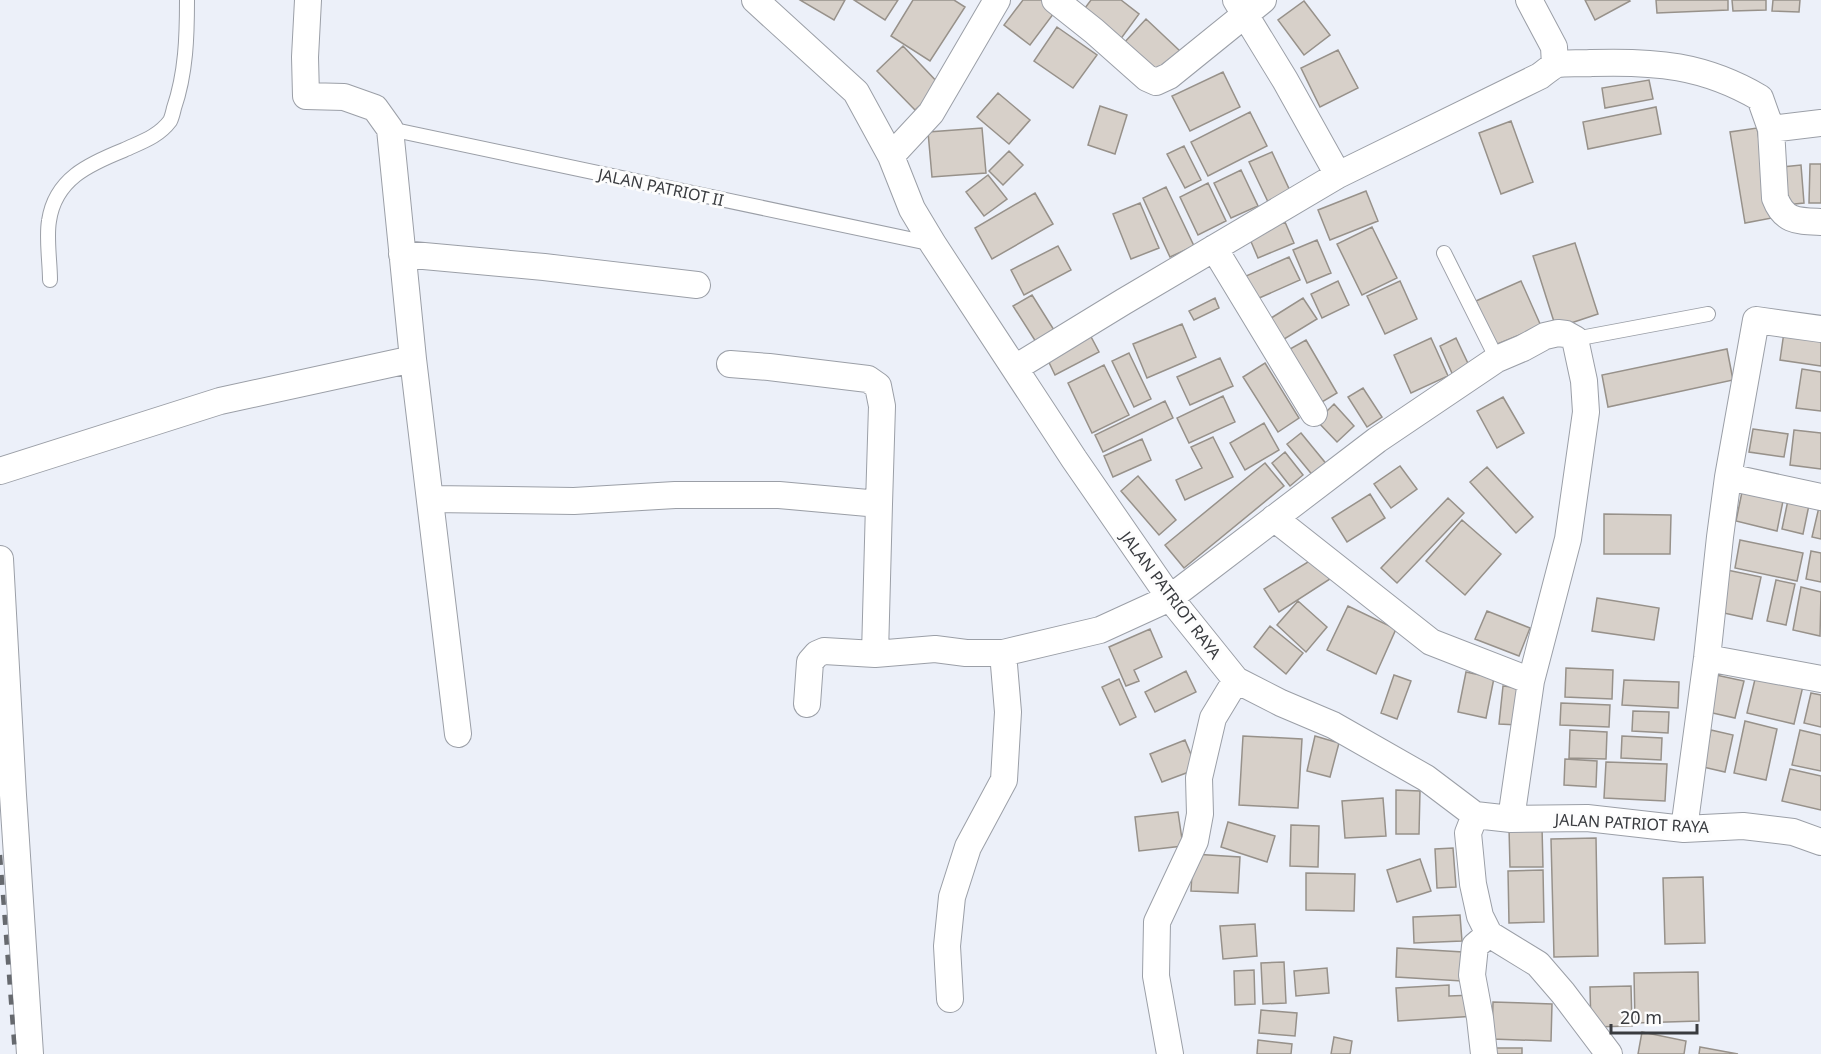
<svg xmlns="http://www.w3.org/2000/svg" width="1821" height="1054" viewBox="0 0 1821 1054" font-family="'Noto Sans',sans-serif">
	<rect width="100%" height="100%" fill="#ecf0f9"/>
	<path fill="#d7d0c9" stroke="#97918a" stroke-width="1.5" d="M800 0H845L834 20Z
		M854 0H898L885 20Z
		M913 0H954L965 7 930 61 891 36Z
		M1023 0H1044L1057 9 1030 45 1004 25Z
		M1091 0H1121L1139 14 1117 44 1079 16Z
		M1585 0H1629L1630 1 1595 20Z
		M1656 0H1728V10L1657 13Z
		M1732 0H1766V10L1733 11Z
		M1773 0H1800L1799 12 1772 11Z
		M1304 1 1330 35 1304 55 1278 20Z
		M1146 19 1180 51 1157 75 1123 44Z
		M1057 27 1097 55 1073 88 1034 61Z
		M903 46 941 86 915 110 877 71Z
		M1338 50 1358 88 1320 107 1301 68Z
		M1223 72 1240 107 1190 131 1172 96Z
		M1649 80 1653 99 1605 108 1602 88Z
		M998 93 1030 120 1009 144 977 117Z
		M1100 106 1127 115 1115 154 1088 145Z
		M1656 107 1661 134 1588 149 1583 122Z
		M1250 112 1267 146 1208 176 1191 142Z
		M1511 121 1533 182 1501 194 1479 133Z
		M982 128 986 173 932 177 928 132Z
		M1757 128 1772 218 1745 223 1730 132Z
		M1184 146 1201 180 1185 188 1167 154Z
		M1009 151 1023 165 1003 185 989 171Z
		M1272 152 1291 193 1269 204 1249 162Z
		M1810 164H1821V203H1809Z
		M1801 165 1804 203 1785 205 1782 167Z
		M1241 170 1258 206 1231 218 1214 183Z
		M988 175 1007 199 984 216 966 192Z
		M1208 183 1226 221 1198 235 1180 197Z
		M1166 187 1194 246 1170 257 1143 198Z
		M1366 191 1378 221 1330 240 1318 210Z
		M1035 193 1053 224 992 259 975 228Z
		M1140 203 1159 248 1131 259 1113 214Z
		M1285 222 1294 243 1258 258 1249 237Z
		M1372 227 1397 278 1362 295 1337 244Z
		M1317 240 1331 273 1307 283 1293 250Z
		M1575 243 1598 314 1556 328 1533 256Z
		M1058 246 1071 270 1024 295 1011 270Z
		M1289 257 1300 280 1257 299 1246 276Z
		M1338 281 1349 305 1322 318 1311 294Z
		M1400 281 1417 319 1385 334 1367 296Z
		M1521 281 1541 326 1495 345 1476 301Z
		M1032 295 1054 330 1036 342 1013 306Z
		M1215 298 1219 308 1194 320 1189 311Z
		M1303 298 1317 319 1281 341 1268 320Z
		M1182 324 1196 357 1147 378 1133 344Z
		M1088 331 1099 352 1055 375 1045 354Z
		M1784 332 1821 338V366L1780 360Z
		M1431 338 1448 376 1411 393 1394 355Z
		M1456 338 1472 372 1455 380 1440 346Z
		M1306 340 1337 393 1322 402 1290 349Z
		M1727 349 1733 380 1608 407 1602 375Z
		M1129 353 1151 399 1134 407 1112 361Z
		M1220 358 1233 386 1190 405 1177 377Z
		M1265 363 1299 418 1278 432 1243 377Z
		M1104 365 1129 415 1092 433 1068 383Z
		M1802 369 1821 372V411L1796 408Z
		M1363 388 1382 417 1367 427 1348 397Z
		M1223 396 1235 422 1189 443 1177 418Z
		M1503 397 1524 433 1497 448 1477 411Z
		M1165 401 1173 418 1103 452 1095 435Z
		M1334 404 1354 426 1337 442 1317 421Z
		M1264 423 1279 450 1245 470 1230 443Z
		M1753 429 1788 434 1784 457 1749 452Z
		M1794 430 1821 433V469L1790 465Z
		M1301 433 1328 466 1314 477 1287 444Z
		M1213 437 1233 477 1185 500 1176 480 1202 468 1191 447Z
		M1142 439 1151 460 1113 477 1104 456Z
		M1285 452 1303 475 1290 486 1272 463Z
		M1265 463 1284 486 1184 568 1165 545Z
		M1400 466 1417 489 1391 508 1374 484Z
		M1487 467 1533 517 1516 533 1470 482Z
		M1138 476 1176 520 1159 535 1121 491Z
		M1742 492 1783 501 1777 531 1736 521Z
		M1370 494 1385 518 1347 542 1332 518Z
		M1448 498 1464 513 1397 583 1381 568Z
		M1788 500 1809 505 1803 534 1782 529Z
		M1819 507H1821V539L1812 537Z
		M1604 514 1671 515 1670 554H1604Z
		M1462 520 1501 554 1465 595 1426 561Z
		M1740 540 1803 553 1797 581 1735 568Z
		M1811 551 1821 553V582L1806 579Z
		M1316 557 1330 579 1279 612 1264 589Z
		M1727 570 1761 577 1752 619 1719 612Z
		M1776 580 1795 584 1786 625 1767 621Z
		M1801 587 1821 592 1820 636 1793 630Z
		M1597 598 1659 608 1654 640 1592 631Z
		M1298 601 1327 627 1306 652 1277 625Z
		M1348 606 1396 629 1376 674 1327 650Z
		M1487 611 1530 628 1519 656 1475 639Z
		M1270 626 1303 653 1286 674 1254 647Z
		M1150 629 1162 657 1134 670 1139 681 1126 686 1109 647Z
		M1566 668 1613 670 1612 699 1565 697Z
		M1186 671 1196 692 1155 712 1145 692Z
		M1466 672 1494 678 1486 718 1458 712Z
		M1394 675 1411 681 1397 719 1381 713Z
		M1716 675 1744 681 1735 718 1708 712Z
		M1756 675 1803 686 1794 724 1747 713Z
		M1119 679 1136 717 1120 725 1102 687Z
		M1624 680 1679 682 1678 708 1622 705Z
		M1503 686 1521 688 1518 725 1499 724Z
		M1811 693 1821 695V727L1804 723Z
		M1561 703 1610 705 1609 727 1560 725Z
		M1633 711 1669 712 1668 733 1632 731Z
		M1745 721 1777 729 1766 780 1734 773Z
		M1570 730 1607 732 1606 759 1569 758Z
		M1711 730 1733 735 1725 772 1703 767Z
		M1800 730 1821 735V771L1792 765Z
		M1243 736 1302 739 1298 808 1239 805Z
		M1315 736 1339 743 1330 777 1307 771Z
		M1622 736 1662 738 1661 760 1621 758Z
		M1185 740 1197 769 1162 782 1150 754Z
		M1565 759 1597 761 1596 787 1564 785Z
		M1606 762 1667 764 1665 801 1604 798Z
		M1790 769 1821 776V810L1782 801Z
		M1396 790 1420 791 1419 834H1396Z
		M1383 798 1386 836 1345 838 1342 801Z
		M1178 812 1183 846 1139 851 1135 817Z
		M1228 822 1275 836 1267 862 1221 847Z
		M1291 825 1319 826 1318 867 1290 866Z
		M1542 827 1543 867H1510L1509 828Z
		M1596 838 1598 956 1554 957 1551 839Z
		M1453 848 1456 887 1437 888 1435 849Z
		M1193 854 1240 857 1238 893 1191 891Z
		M1420 859 1431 891 1397 902 1387 870Z
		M1543 870 1544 922 1509 923 1508 871Z
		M1306 873 1355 874 1354 911 1306 910Z
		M1703 877 1705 943 1665 944 1663 878Z
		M1460 915 1462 941 1414 943 1413 917Z
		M1255 924 1257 956 1223 959 1220 926Z
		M1397 948 1463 952 1462 981 1396 977Z
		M1284 962 1286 1003 1263 1004 1261 963Z
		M1327 968 1329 993 1296 996 1294 971Z
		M1254 970 1255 1004 1235 1005 1234 971Z
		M1698 972 1699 1021 1635 1023 1634 973Z
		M1449 985V996L1474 995 1476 1016 1398 1021 1396 988Z
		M1631 986 1632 1026 1591 1027 1590 987Z
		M1493 1002 1552 1004 1551 1041 1492 1039Z
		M1261 1010 1297 1013 1295 1036 1259 1033Z
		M1642 1032 1686 1041 1684 1054H1638Z
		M1334 1037 1352 1041 1350 1054H1331Z
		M1258 1040 1292 1044 1291 1054H1257Z
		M1700 1047 1738 1054H1699Z
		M1490 1048H1522V1054H1490Z"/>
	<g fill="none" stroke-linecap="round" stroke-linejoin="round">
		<g stroke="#9b9fa7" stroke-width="16">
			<path id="service" d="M390 129 933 244
				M1444 253 1497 359
				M50 280C50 262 46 238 49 221 55 179 89 164 124 150 141 142 158 137 170 121 172 117 173 112 174 108 186 73 187 36 187 0
				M1575 339 1708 314"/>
		</g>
		<g stroke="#9b9fa7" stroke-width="28">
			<path id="minor" d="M308 0 305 57 306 96 344 97 375 108 390 129 413 359 458 734
				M755 0 856 92 891 156 912 209 933 244 1074 459 1170 598 1236 680 1281 703 1333 725 1426 778 1475 815 1511 819 1587 818 1684 829 1743 826 1793 832 1821 842
				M1055 0 1094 31 1147 78 1156 82 1169 76 1263 0
				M1236 0 1285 80 1338 175
				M1529 0 1554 47 1555 65
				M1771 129 1821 123
				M891 156 931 113 997 0
				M1214 248 1314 413
				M402 254 544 267 697 285
				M730 364 769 367 868 379 878 386 882 406 879 504
				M1015 368 1123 302 1338 175 1540 76C1544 73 1550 68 1555 65 1563 62 1582 64 1591 63 1655 61 1704 65 1760 98L1771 129 1775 198C1784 222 1798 221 1821 222
				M0 471 220 401 413 359
				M1728 477 1821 497
				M431 499 574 501 675 495H779L879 504 875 654
				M1274 518 1431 642 1531 681
				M0 559 13 795 30 1054
				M1707 658 1821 679
				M807 704 810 662 817 654 824 651 875 654 935 649 966 653H1003L1100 630 1170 598 1377 440 1497 359 1523 348 1545 336 1558 333 1566 334 1575 339 1584 381 1586 412 1568 539 1531 681 1511 819
				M1475 815 1468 833 1473 884 1480 916 1489 934 1538 964 1563 993 1609 1054
				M1684 829 1707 658 1720 537 1728 477 1756 320 1821 329
				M950 999 947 946 952 897 968 847 1004 780 1008 712 1003 653
				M1170 1054 1156 976 1157 922 1195 841 1200 814 1199 778 1213 718 1236 680
				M1484 1054 1480 1018 1472 975 1475 946 1489 934"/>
		</g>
		<use href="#service" stroke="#fff" stroke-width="14"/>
		<use href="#minor" stroke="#fff" stroke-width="26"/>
		<path stroke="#66696e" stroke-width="4.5" stroke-dasharray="10 10" stroke-linecap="butt" d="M0 855 15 1054"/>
	</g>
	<g text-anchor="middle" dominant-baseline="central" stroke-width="6" stroke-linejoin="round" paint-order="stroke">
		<g font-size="16" fill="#393b3f" stroke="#fdfdfd">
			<text transform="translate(661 187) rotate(12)">JALAN PATRIOT II</text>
			<text transform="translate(1171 595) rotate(53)">JALAN PATRIOT RAYA</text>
			<text transform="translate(1632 823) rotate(3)">JALAN PATRIOT RAYA</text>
		</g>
	</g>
	<path d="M1611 1024v9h86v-9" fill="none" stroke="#393b3f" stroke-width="3"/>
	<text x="1620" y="1024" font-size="18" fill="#393b3f" stroke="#fdfdfd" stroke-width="4.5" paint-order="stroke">20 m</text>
</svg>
